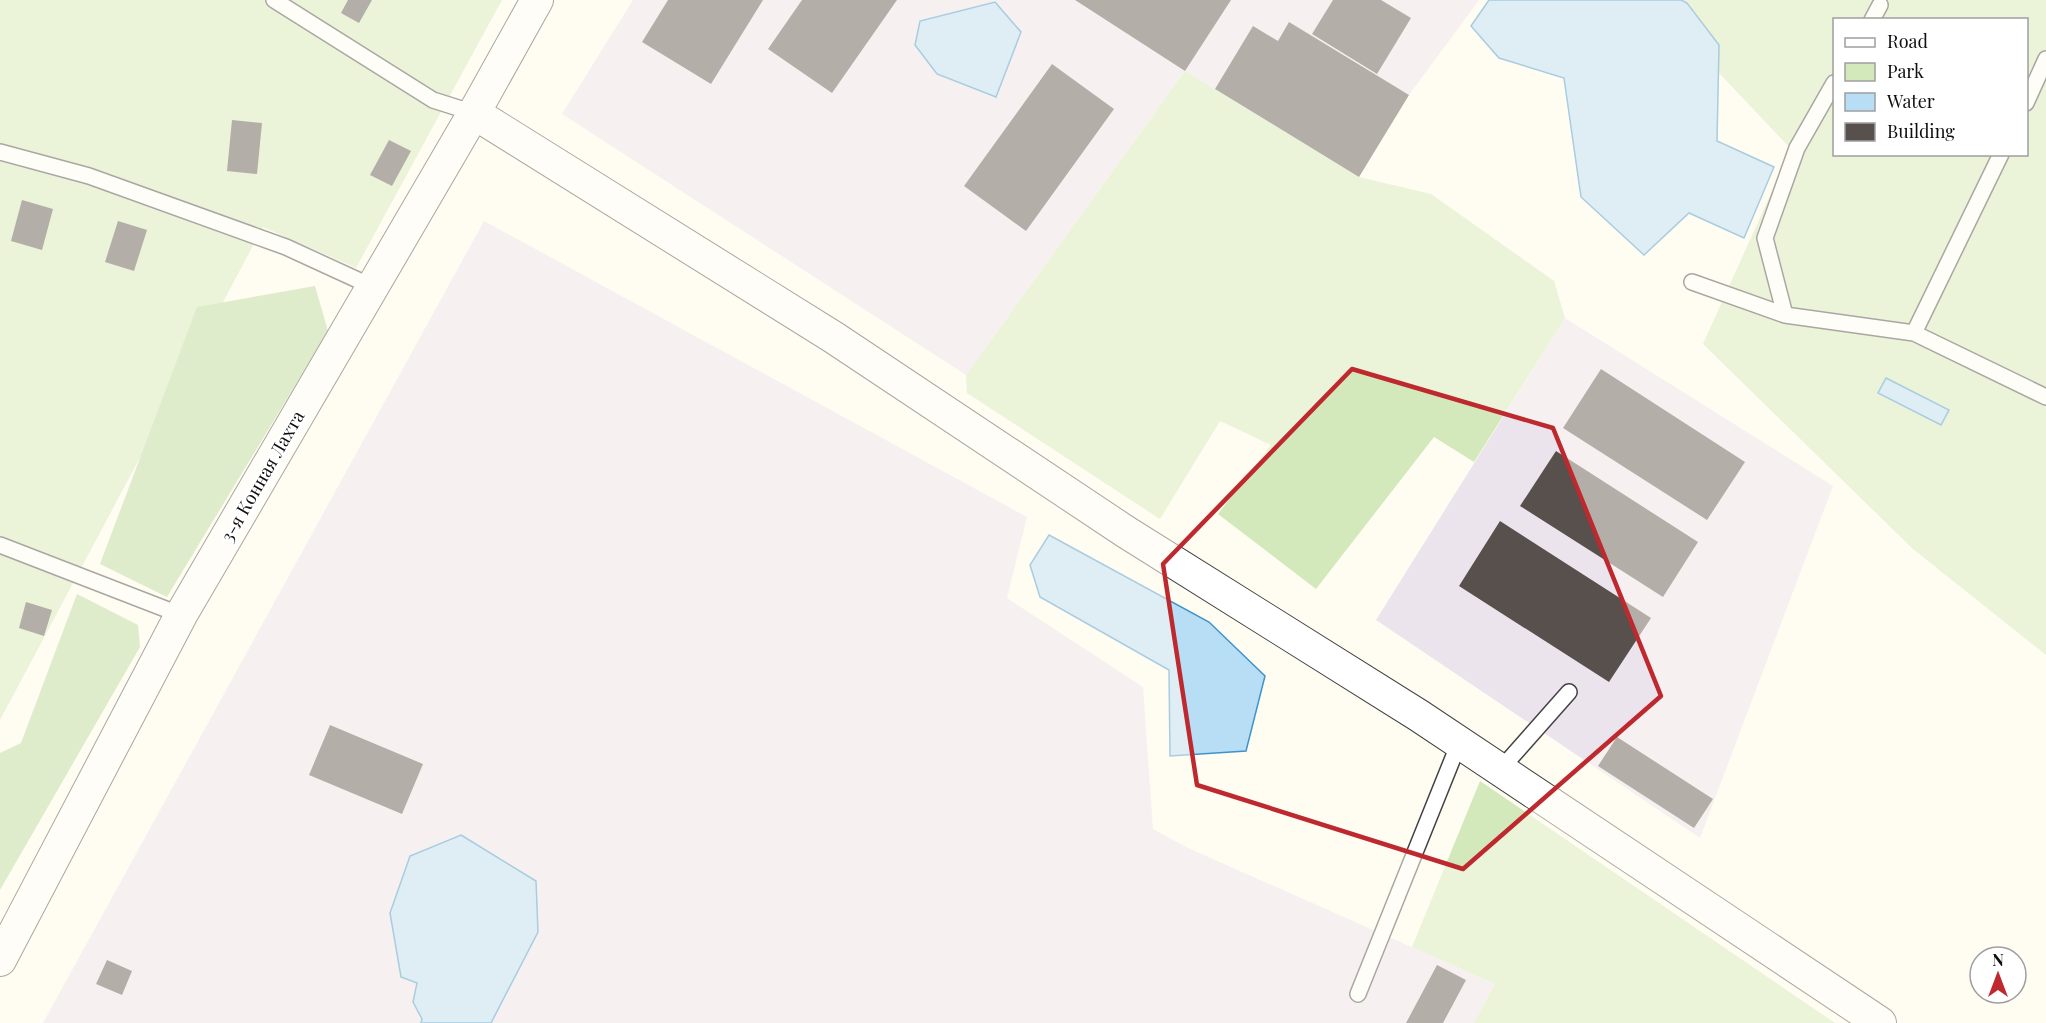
<svg xmlns="http://www.w3.org/2000/svg" width="2046" height="1023" viewBox="0 0 2046 1023" font-family="'Playfair Display',serif">
	<rect width="100%" height="100%" fill="#fffcf2"/>
	<path fill="#ece4ed" d="M633 0H1479L1409 95 1359 177 1185 71 966 375 562 114Z
		M484 221 1027 517 1007 598 1143 687 1153 829 1188 848 1495 984 1474 1023H43Z
		M1565 318 1833 486 1700 838 1376 620Z"/>
	<path fill="#d3e9bb" fill-rule="evenodd" d="M0 0H502L356 268 263 227 0 720Z
		M1650 0H2046V655L1913 549 1703 344 1791 149ZM1834 20H2026V154H1834Z
		M1185 71 1359 177 1431 194 1554 281 1565 318 1474 462 1434 437 1316 589 1218 514 1271 445 1220 421 1160 519 967 393 966 375Z
		M1480 781 1835 1023H1474L1495 984 1412 947Z"/>
	<path fill="#b7da9b" d="M315 286 328 331 167 597 100 564 197 307Z
		M77 594 138 625 140 647 0 890V753L21 743Z"/>
	<path fill="#b7def5" stroke="#3f93cb" stroke-width="1.5" d="M1489 0H1681L1687 3 1719 45 1717 141 1774 167 1744 238 1689 213 1644 255 1581 197 1564 78 1499 58 1471 26Z
		M995 2 1021 32 996 97 937 74 915 45 920 21Z
		M1886 378 1949 410 1941 425 1878 393Z
		M1049 535 1209 622 1265 676 1246 751 1170 756 1169 670 1040 597 1030 565Z
		M461 835 536 881 538 932 491 1023H421L422 1019 413 1002 417 983 401 977 390 913 410 856Z"/>
	<path fill="#58504c" d="M348 0H372L359 23 341 13Z
		M668 0H763L711 84 642 42Z
		M802 0H897L832 93 768 49Z
		M1075 0H1231L1185 71Z
		M1333 0H1381L1411 18 1377 74 1312 34Z
		M1289 22 1409 95 1359 177 1215 89 1253 26 1278 41Z
		M1052 64 1114 109 1026 231 964 186Z
		M232 120 262 123 257 174 227 171Z
		M389 140 411 151 392 186 370 175Z
		M22 200 53 209 42 250 11 241Z
		M118 221 147 230 134 271 105 262Z
		M1601 369 1745 462 1707 520 1563 428Z
		M1556 451 1698 542 1663 597 1520 506Z
		M1500 521 1651 618 1609 682 1459 586Z
		M26 602 52 610 44 636 19 628Z
		M330 725 423 764 402 814 309 775Z
		M1617 737 1713 799 1694 828 1598 766Z
		M107 960 132 971 122 995 96 984Z
		M1437 965 1466 980 1443 1023H1406Z"/>
	<g fill="none" stroke-linecap="round" stroke-linejoin="round">
		<g stroke="#424242" stroke-width="18">
			<path id="service" d="M274 0 433 100 474 113
				M1872 20 1880 5
				M2026 103 2046 59
				M0 152 89 176 286 247 373 287
				M1692 282 1785 315 1914 333 2046 397
				M1785 315 1765 238 1797 148 1834 83
				M1914 333 2001 154
				M0 545 181 615
				M1500 770 1569 692
				M1358 994 1459 743"/>
		</g>
		<g stroke="#424242" stroke-width="34">
			<path id="minor" d="M474 113 833 337 1126 532 1418 715 1880 1023
				M0 960 181 615 474 113 537 0"/>
		</g>
		<use href="#service" stroke="#fff" stroke-width="15"/>
		<use href="#minor" stroke="#fff" stroke-width="32"/>
	</g>
	<path d="M0 0H2046V1023H0ZM1352 369 1553 428 1661 696 1463 869 1197 785 1163 564Z" fill="#fffcf2" fill-opacity=".55" fill-rule="evenodd"/>
	<path fill="none" stroke="#be292f" stroke-width="4.5" stroke-linejoin="round" d="M1352 369 1553 428 1661 696 1463 869 1197 785 1163 564Z"/>
	<g text-anchor="middle" dominant-baseline="central" stroke-width="6" stroke-linejoin="round" paint-order="stroke">
		<g font-size="18" fill="#0f0f0f" stroke="#fff">
			<text transform="translate(262 476) rotate(-60)">3-я Конная Лахта</text>
		</g>
	</g>
	<rect x="1833" y="18" width="195" height="138" fill="#ffffff" stroke="#9f9f9f" stroke-width="1.5"/>
	<rect x="1845" y="38" width="30" height="9" fill="#ffffff" stroke="#9f9f9f" stroke-width="1.5"/>
	<text x="1887" y="48" font-size="18" fill="#0f0f0f">Road</text>
	<rect x="1845" y="63" width="30" height="18" fill="#d3e9bb" stroke="#9f9f9f" stroke-width="1.5"/>
	<text x="1887" y="78" font-size="18" fill="#0f0f0f">Park</text>
	<rect x="1845" y="93" width="30" height="18" fill="#b7def5" stroke="#9f9f9f" stroke-width="1.5"/>
	<text x="1887" y="108" font-size="18" fill="#0f0f0f">Water</text>
	<rect x="1845" y="123" width="30" height="18" fill="#58504c" stroke="#9f9f9f" stroke-width="1.5"/>
	<text x="1887" y="138" font-size="18" fill="#0f0f0f">Building</text>
	<g transform="translate(1998 975)"><circle r="28" fill="#ffffff" stroke="#9f9f9f" stroke-width="1.5"/>
	<path d="M0-4.5L10 22L0 15L-10 22Z" fill="#be292f"/>
	<text y="-9" font-size="16" font-weight="bold" text-anchor="middle" fill="#0f0f0f">N</text>
	</g>
</svg>
